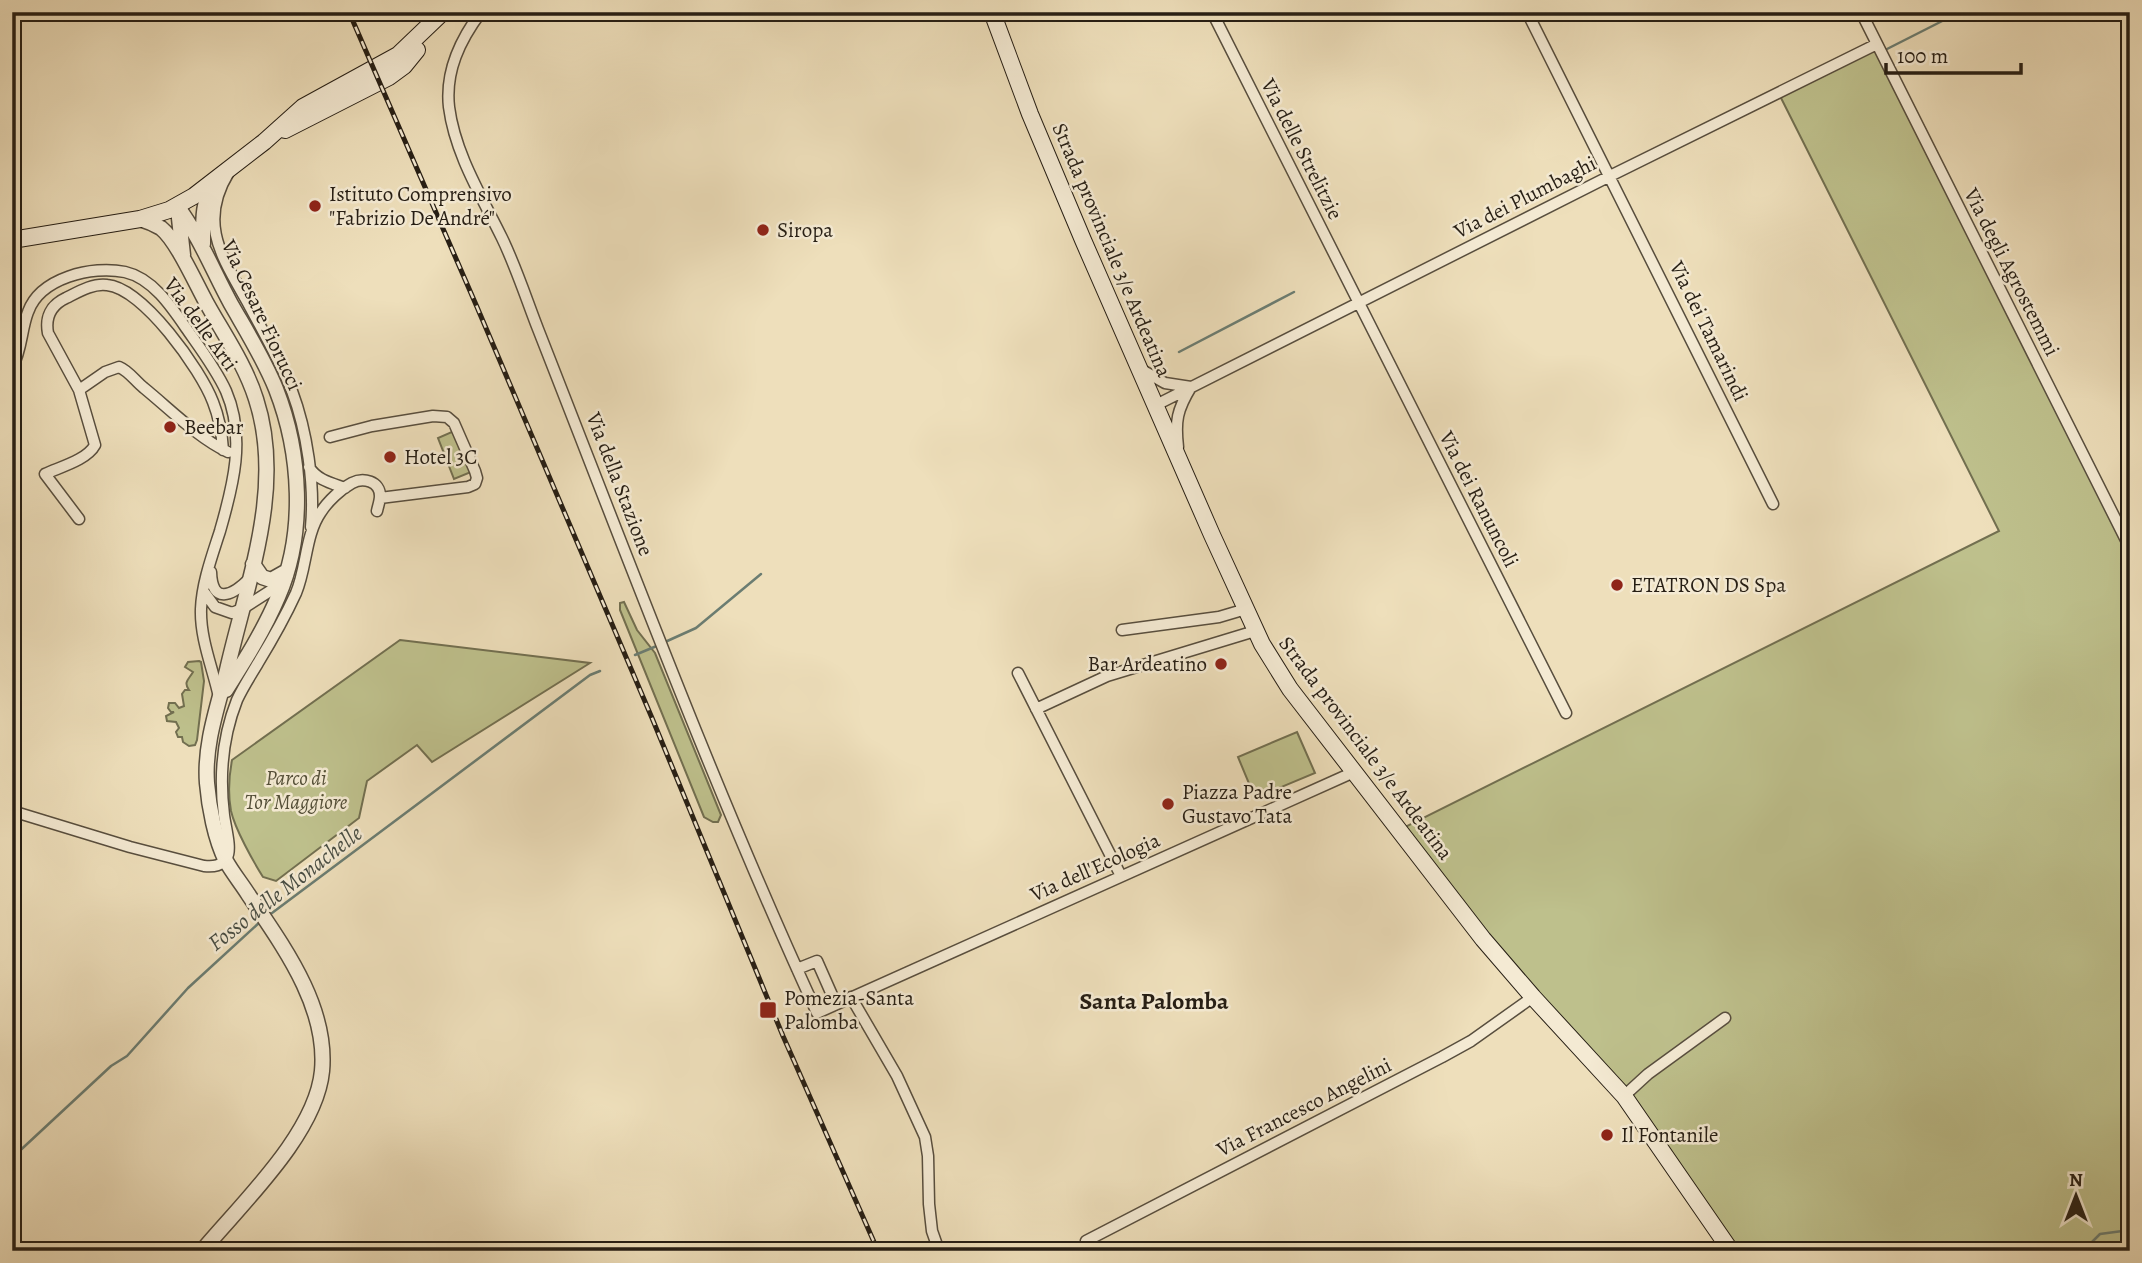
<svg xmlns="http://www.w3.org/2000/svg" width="2142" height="1263" viewBox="0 0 2142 1263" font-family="Alegreya,serif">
	<rect width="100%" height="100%" fill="#eedfbb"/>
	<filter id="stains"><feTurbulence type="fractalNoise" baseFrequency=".00286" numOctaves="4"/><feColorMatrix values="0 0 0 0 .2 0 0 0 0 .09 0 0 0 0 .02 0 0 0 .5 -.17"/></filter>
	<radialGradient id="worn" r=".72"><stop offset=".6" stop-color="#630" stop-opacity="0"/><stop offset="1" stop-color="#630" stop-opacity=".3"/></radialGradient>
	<path fill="#bec08c" stroke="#726f50" stroke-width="2" d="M1877 44 2130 548V1251H1731L1652 1135 1399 830 1999 531 1778 92Z
		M454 431 471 472 454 479 438 438Z
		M624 602 637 630 655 653 721 815 718 822H713L704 817 620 610V603Z
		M400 640 590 663 432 762 417 745 367 781 359 818 276 881 263 877C253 861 235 829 231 811 228 795 229 776 232 760Z
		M199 661 201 662 204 681 197 740 195 745 189 746 183 742 182 737H178L176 732 179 728 176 722 167 721 166 716 174 712H171L168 708 169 703H175L179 708 184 706 182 694 185 690H189C183 682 189 679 193 672L185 667 188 662Z
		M1297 732 1315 773 1255 798 1238 757Z"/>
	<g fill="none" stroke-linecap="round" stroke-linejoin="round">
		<path stroke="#6b7d72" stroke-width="2.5" d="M1887 49 1960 12
			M1179 352 1294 292
			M665 642 696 628 761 574
			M635 655 659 645
			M268 916 590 675 600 671
			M12 1158 111 1066 127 1056 188 988 260 922
			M2083 1251 2100 1234 2130 1230"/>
		<g stroke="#584e3e" stroke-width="13">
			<path id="minor" d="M481 12C460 40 445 71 449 107 455 154 482 197 502 238 516 267 526 298 538 329 628 558 714 789 817 1013L1354 772
				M1212 12 1566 713
				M1527 12 1773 504
				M1861 12 2130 548
				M229 172C197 224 223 258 249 305 264 333 280 361 292 391 307 431 315 485 311 527
				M12 368C22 350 21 330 28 312 40 278 92 265 125 272 152 278 171 306 186 328 200 348 216 369 226 391 246 437 233 486 220 531 212 556 202 583 201 609 200 639 213 669 219 697
				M1142 370 1165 383 1191 387
				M79 390 105 372 119 367C129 371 135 381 144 388 171 410 197 437 228 452
				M1156 405 1610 176 1877 44
				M330 437 372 426 433 416 447 417 454 423 475 471 477 478 475 484 468 487 380 498
				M1178 447C1175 421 1177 410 1191 387
				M309 467C317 480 331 483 345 488
				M79 519 45 474C60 467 87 460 95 445L79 390 48 333C45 317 51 305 66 298 78 292 93 283 107 285 143 288 201 370 213 402 219 417 222 433 223 450
				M211 572C212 605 232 596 249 579
				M204 592 215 607 232 613 242 609 284 582
				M1122 630 1219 617 1246 609
				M1018 673 1121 876
				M1036 709 1107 676 1255 631
				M12 811 130 847 204 866C214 867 222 866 227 857 232 849 225 825 224 815 219 775 222 738 237 700 243 687 251 675 258 663 272 640 285 617 296 593 307 567 305 535 321 512 328 501 341 489 352 483 363 477 380 481 380 496 380 501 378 506 377 511
				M797 969 817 961 836 1004
				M851 997 897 1076 925 1137 928 1156 929 1204 932 1231 939 1251
				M1624 1096 1648 1074 1725 1018
				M1086 1241 1442 1057 1471 1041 1533 997"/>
		</g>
		<g stroke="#584e3e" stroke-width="17">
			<path id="tertiary" d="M177 206C200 237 213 271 231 304 247 332 264 359 276 389 301 453 306 533 278 597 264 630 245 660 226 690
				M178 209 183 255
				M140 219C147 221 154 224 161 228 177 241 195 282 206 302 223 333 245 364 256 399 285 488 247 582 227 670 218 706 204 744 207 783 209 807 215 839 226 861 232 872 241 883 248 894 283 946 328 1006 322 1071 316 1134 241 1204 202 1251
				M203 244C203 222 202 201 214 182
				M253 564 262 577 271 580 287 571"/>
		</g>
		<g stroke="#261e14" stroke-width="18">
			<path id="secondary" d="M992 12 1030 114 1083 240 1212 535 1262 644 1290 689 1483 939 1533 997 1624 1096 1731 1251
				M285 130 389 77 404 66 417 50
				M12 240 140 219 169 210 194 196 264 142 303 107 398 55 443 12"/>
		</g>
		<use href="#minor" stroke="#f4ead3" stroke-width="10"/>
		<use href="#tertiary" stroke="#f4ead3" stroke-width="14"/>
		<use href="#secondary" stroke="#f4ead3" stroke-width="16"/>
		<g stroke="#261e14" stroke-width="5">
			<path id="rail" d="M349 12 477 307 652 718 783 1036 878 1251"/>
		</g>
		<use href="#rail" stroke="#f4ead3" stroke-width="2.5" stroke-dasharray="8" stroke-linecap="butt"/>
	</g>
	<g fill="#8f2418" stroke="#f4ead3" stroke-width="2.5">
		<circle cx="315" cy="206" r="7"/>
		<circle cx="763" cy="230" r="7"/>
		<circle cx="170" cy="427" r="7"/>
		<circle cx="390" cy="457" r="7"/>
		<circle cx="1617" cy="585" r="7"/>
		<circle cx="1221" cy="664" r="7"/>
		<circle cx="1168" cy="804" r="7"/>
		<rect x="759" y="1001" width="18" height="18" rx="3.5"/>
		<circle cx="1607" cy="1135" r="7"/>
	</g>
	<g text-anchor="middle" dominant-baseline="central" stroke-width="5" stroke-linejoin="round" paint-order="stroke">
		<g font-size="21" fill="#261e14" stroke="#f4ead3">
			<text transform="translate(1302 149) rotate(63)">Via delle Strelitzie</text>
			<text transform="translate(1525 197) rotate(-27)">Via dei Plumbaghi</text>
			<text transform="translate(1112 250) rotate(67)">Strada provinciale 3/e Ardeatina</text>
			<text transform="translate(2012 272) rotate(63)">Via degli Agrostemmi</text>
			<text transform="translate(262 315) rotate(65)">Via Cesare Fiorucci</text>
			<text transform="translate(201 324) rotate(54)">Via delle Arti</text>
			<text transform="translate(1709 331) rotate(64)">Via dei Tamarindi</text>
			<text transform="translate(620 484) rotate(69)">Via della Stazione</text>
			<text transform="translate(1479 499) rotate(63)">Via dei Ranuncoli</text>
			<text transform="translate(1366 748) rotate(53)">Strada provinciale 3/e Ardeatina</text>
			<text transform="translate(1095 867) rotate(-24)">Via dell'Ecologia</text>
			<text transform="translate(1304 1107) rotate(-27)">Via Francesco Angelini</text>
		</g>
		<g font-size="21" fill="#261e14" stroke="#f4ead3" text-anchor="start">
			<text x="329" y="194">Istituto Comprensivo<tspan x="329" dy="24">"Fabrizio De André"</tspan></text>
			<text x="777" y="230">Siropa</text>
			<text x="184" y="427">Beebar</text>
			<text x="404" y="457">Hotel 3C</text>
			<text x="1631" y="585">ETATRON DS Spa</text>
			<text x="1207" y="664" text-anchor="end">Bar Ardeatino</text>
			<text x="1182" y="792">Piazza Padre<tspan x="1182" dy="24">Gustavo Tata</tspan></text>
			<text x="784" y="998">Pomezia-Santa<tspan x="784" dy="24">Palomba</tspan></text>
			<text x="1621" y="1135">Il Fontanile</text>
		</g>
		<g font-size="21" font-style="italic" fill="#544f38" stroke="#f4ead3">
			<text x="296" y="778">Parco di<tspan x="296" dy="24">Tor Maggiore</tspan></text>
		</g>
		<g font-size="23" font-style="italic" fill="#484d43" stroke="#f4ead3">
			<text transform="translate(285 888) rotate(-38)">Fosso delle Monachelle</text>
		</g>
		<g font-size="24" font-weight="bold" fill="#261e14" stroke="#f4ead3">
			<text x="1154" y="1001">Santa Palomba</text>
		</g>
	</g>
	<rect width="2142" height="1263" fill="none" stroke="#eedfbb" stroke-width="42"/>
	<rect x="14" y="14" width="2114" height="1235" fill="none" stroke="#261e14" stroke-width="3.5"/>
	<rect x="21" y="21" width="2100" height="1221" fill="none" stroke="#261e14" stroke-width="2"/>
	<g transform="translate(2076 1196)" stroke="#f4ead3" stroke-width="5" paint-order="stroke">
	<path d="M0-5L12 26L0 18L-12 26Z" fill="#261e14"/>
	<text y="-10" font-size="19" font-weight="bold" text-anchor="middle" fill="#261e14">N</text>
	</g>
	<path d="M1886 63v10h135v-10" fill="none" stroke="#261e14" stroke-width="3.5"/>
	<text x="1897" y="63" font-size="21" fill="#261e14" stroke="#f4ead3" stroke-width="5" paint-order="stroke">100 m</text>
	<rect width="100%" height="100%" filter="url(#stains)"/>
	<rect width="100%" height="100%" fill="url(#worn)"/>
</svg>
